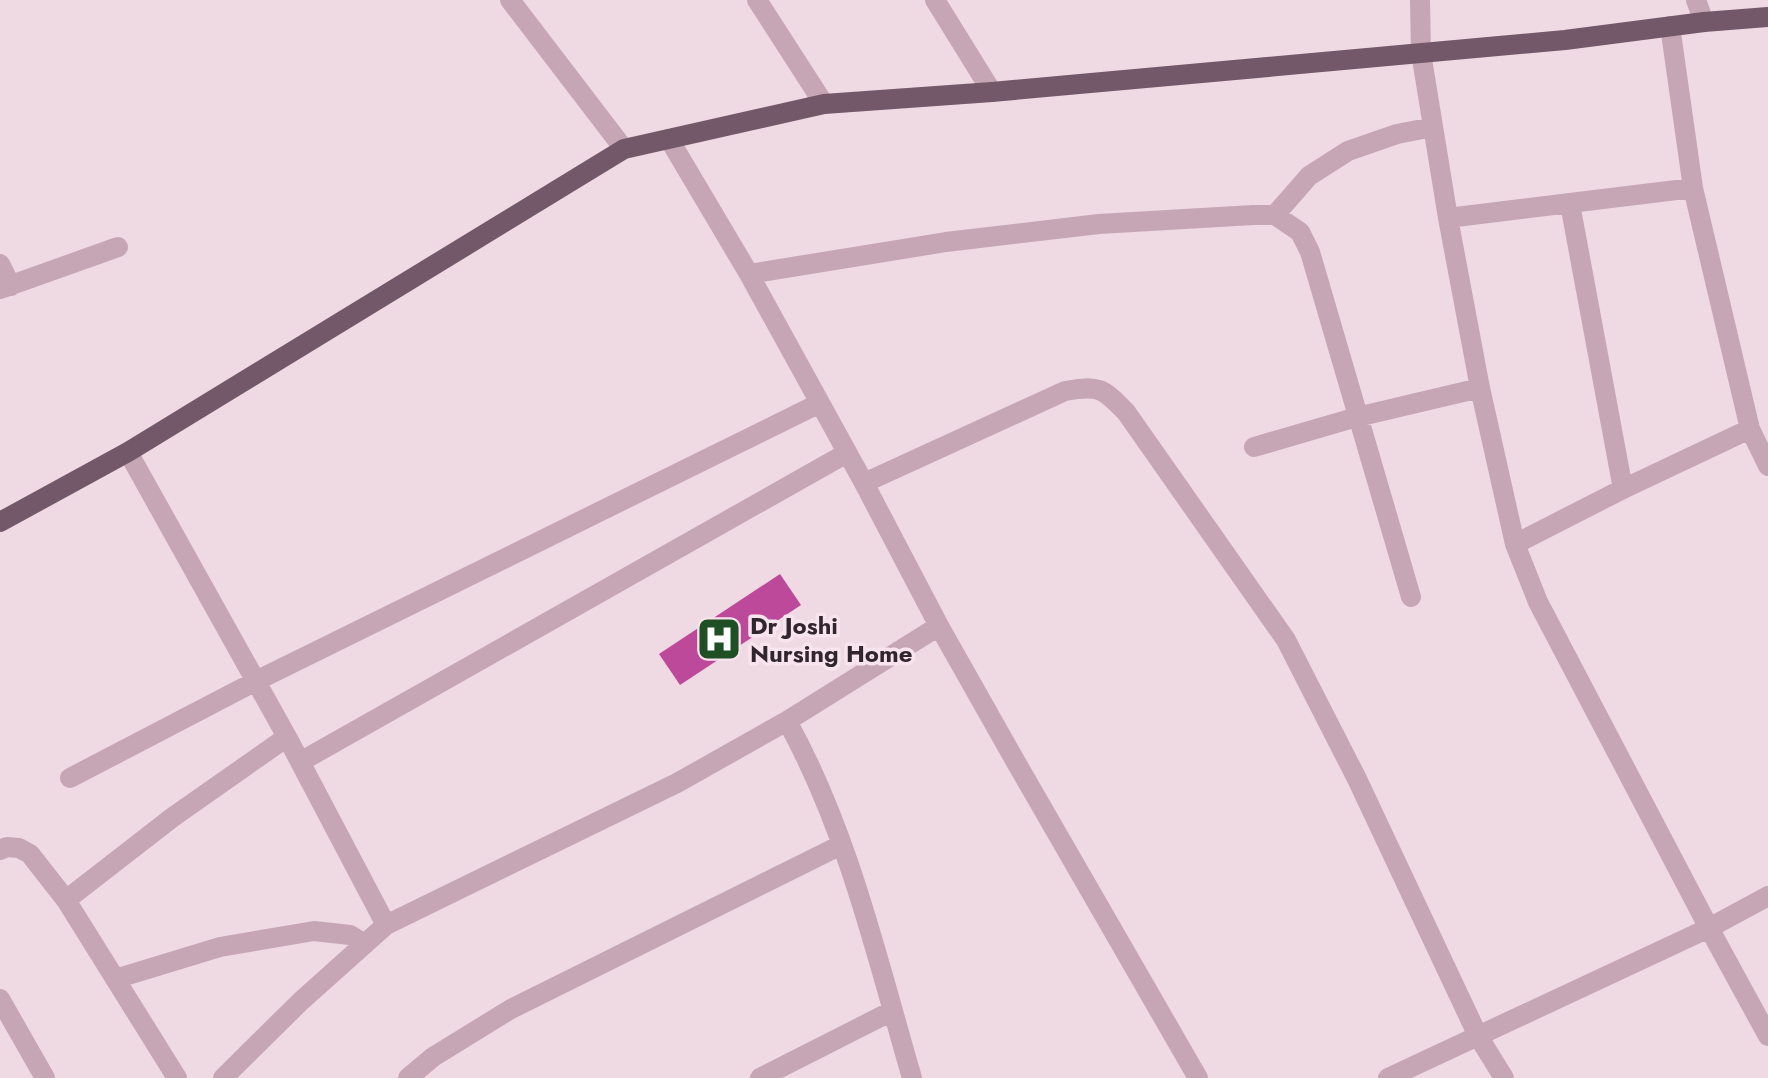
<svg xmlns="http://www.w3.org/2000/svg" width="1768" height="1078" viewBox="0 0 1768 1078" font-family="Jost,sans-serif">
	<rect width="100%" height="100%" fill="#efd9e2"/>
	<path fill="#bd499a" d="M780 574 801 605 680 685 659 654Z"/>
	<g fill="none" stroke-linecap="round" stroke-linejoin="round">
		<path stroke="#c6a6b5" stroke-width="20" d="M510 0 624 149
			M757 0 824 104
			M935 0 992 92
			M1420 0 1421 53 1448 218 1480 388 1515 544 1538 602 1709 928 1768 1036
			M1696 0 1704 22
			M1670 26 1693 188 1750 429 1768 466
			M669 139 749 274 864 483 939 626 1017 764 1198 1078
			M1570 204 1623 489
			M1275 215 1309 176 1348 151 1397 134 1433 127
			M1448 218 1693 188
			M0 264 11 286
			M749 274 946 242 1099 224 1253 215H1275L1300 232 1310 252 1411 597
			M0 289 118 247
			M1254 447 1357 417 1480 388
			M128 452 287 737 386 925
			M864 483 1065 391C1099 385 1103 388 1126 412L1286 640 1357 779 1478 1036 1504 1078
			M1515 544 1623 489 1750 429
			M787 721C848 831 877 958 912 1078
			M300 762 847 453
			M70 778 256 681 820 403
			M0 850 7 847 19 848 30 854 66 900 177 1078
			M66 900 173 817 287 737
			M115 979 220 947 314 931 350 935 365 944
			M0 999 45 1078
			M223 1078 301 1001 386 925 677 783 787 721 939 626
			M408 1078 433 1057 511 1009 841 845
			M760 1078 892 1011
			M1388 1078 1709 928 1768 896"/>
		<path stroke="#735869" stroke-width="20" d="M0 522 128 452 624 149 824 104 992 92 1565 40 1704 22 1768 17"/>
	</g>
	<defs>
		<g id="hospital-square" transform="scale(2.3)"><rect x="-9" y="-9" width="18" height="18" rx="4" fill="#1f5025" stroke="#f7e4ec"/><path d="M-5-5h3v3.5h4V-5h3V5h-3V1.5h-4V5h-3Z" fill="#fff"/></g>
	</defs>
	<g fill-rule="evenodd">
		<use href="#hospital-square" x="719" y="639"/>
	</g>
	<g text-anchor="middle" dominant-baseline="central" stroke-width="7" stroke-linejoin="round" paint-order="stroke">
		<g font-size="24" font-weight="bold" fill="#32262e" stroke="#f7e4ec" text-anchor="start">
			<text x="750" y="625">Dr Joshi<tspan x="750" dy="28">Nursing Home</tspan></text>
		</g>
	</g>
</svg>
